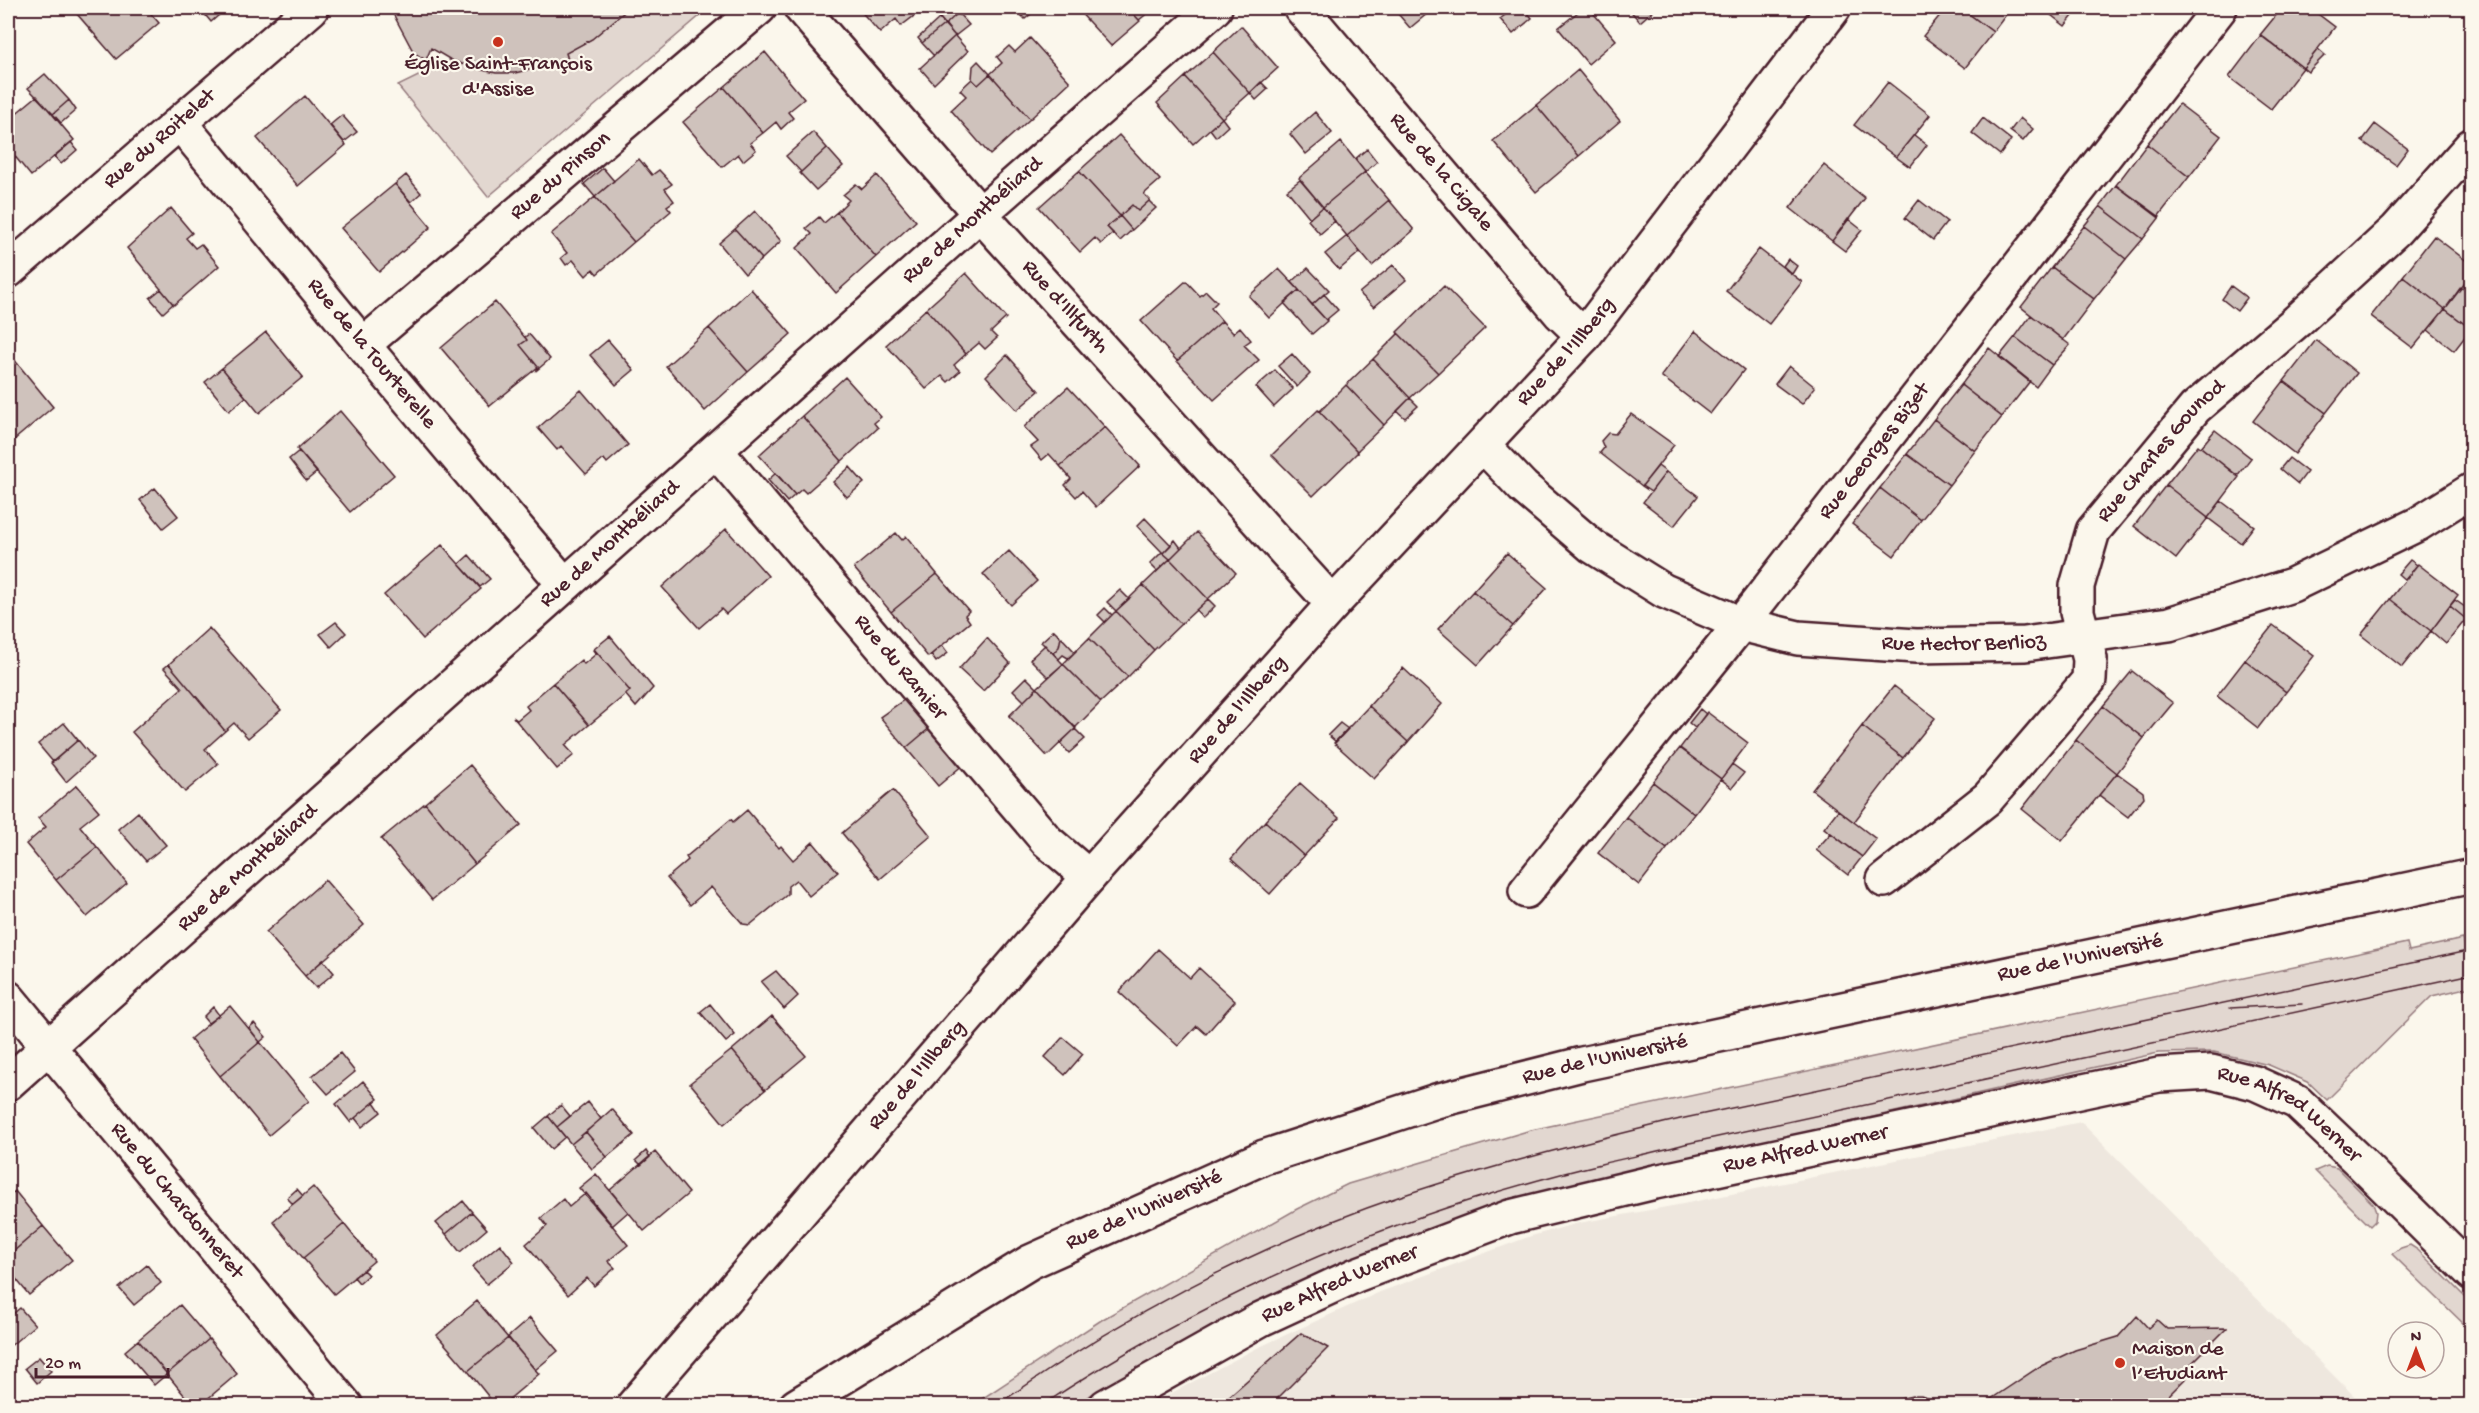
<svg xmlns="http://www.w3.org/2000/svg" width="2479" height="1413" viewBox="0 0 2479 1413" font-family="'Gochi Hand',sans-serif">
	<rect width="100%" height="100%" fill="#fbf7ec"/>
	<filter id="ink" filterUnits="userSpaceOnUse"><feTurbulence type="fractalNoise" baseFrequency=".0167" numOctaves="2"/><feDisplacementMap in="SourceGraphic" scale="12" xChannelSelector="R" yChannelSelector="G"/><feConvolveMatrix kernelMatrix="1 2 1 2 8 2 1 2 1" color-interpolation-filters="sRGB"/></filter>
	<g filter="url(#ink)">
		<path fill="#eee7de" d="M2081 1122 2363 1405 1147 1406 1255 1349 1380 1292 1531 1236 1579 1223 1683 1204Z"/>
		<path fill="#e2d7d0" stroke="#967b7e" stroke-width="1.5" d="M629 8H709L488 197 398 86 451 60C496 77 523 74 568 60L566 53 592 39Z
			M2463 939 2471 975V987L2432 996 2327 1100 2308 1082 2269 1065 2214 1052 2158 1053 1579 1183 1458 1221 1305 1283 1160 1356 1073 1405 971 1406 1103 1319 1297 1209 1348 1184 1531 1130 2407 943 2409 951Z
			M2327 1166 2337 1168 2373 1204 2376 1212 2375 1221 2370 1226 2315 1171Z
			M2410 1245 2418 1250 2471 1303V1331L2392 1254 2401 1248Z"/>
		<path fill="#cfc2bc" stroke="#4a1f2b" stroke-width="1.5" d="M85 8H146L159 23 116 59 77 14Z
			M205 8H227L211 22 202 11Z
			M390 8H629L592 39 566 53 568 60 515 73H496L473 68 451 60 431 48 426 60 414 53Z
			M858 8H910L909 9 914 16 901 26 896 19 880 33Z
			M939 8H954L958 13 945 25 934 12Z
			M1014 8H1038L1025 19Z
			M1076 8H1128L1140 21 1111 46Z
			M1128 8H1154L1139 20Z
			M1393 8H1434L1410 28Z
			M1514 8H1524L1532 18 1513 34 1500 19Z
			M1583 8H1589L1616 40 1588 64 1558 28Z
			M1628 8H1656L1640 22Z
			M1946 8H1961L1993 32 1965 68 1923 36Z
			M1961 8H2011L1993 32Z
			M2042 8H2072L2077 11 2065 26Z
			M2282 8H2310L2335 27 2303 68 2260 35Z
			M958 13 969 25 955 36 945 25Z
			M940 18 945 24 922 43 918 38Z
			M945 24 955 36 934 56 922 43Z
			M1241 26 1278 68 1250 93 1213 52Z
			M2261 35 2303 68 2271 109 2229 77Z
			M955 36 968 51 934 84 920 68Z
			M1030 38 1070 82 1030 119 990 74 1002 63 997 57 1009 46 1015 52Z
			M2318 49 2325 55 2308 72 2303 68Z
			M765 52 804 99 788 112 793 118 781 129 776 122 763 133 724 87Z
			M1213 52 1250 93 1222 118 1185 77Z
			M978 61 990 74 978 85 972 79 973 66Z
			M1578 70 1620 121 1579 156 1536 105Z
			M45 74 69 100 53 114 28 88Z
			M990 74 1030 119 990 155 951 110 966 96 960 90 972 79 978 85Z
			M1185 77 1222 118 1193 144 1157 103Z
			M1261 82 1268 89 1256 100 1250 93Z
			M1888 82 1930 115 1896 157 1854 125Z
			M724 87 763 133 750 143 756 150 743 161 738 154 722 167 683 122Z
			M37 96 74 140 31 176 8 148V120Z
			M305 96 346 145 298 186 257 138Z
			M69 100 76 110 61 123 53 114Z
			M2179 104 2221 136 2189 177 2147 144Z
			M1536 105 1579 156 1536 192 1493 141Z
			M1315 112 1332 133 1306 154 1290 134Z
			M342 115 357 132 344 142 330 125Z
			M1222 118 1228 126 1216 137 1210 129Z
			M1983 118 2011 140 2000 155 1972 133Z
			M2020 118 2033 129 2023 141 2010 131Z
			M2375 124 2408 149 2396 165 2362 141Z
			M813 132 827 148 801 172 786 156Z
			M1119 135 1160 180 1144 194 1150 200 1138 211 1132 205 1120 216 1079 171Z
			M1914 135 1927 145 1910 167 1896 157Z
			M71 142 77 150 61 164 54 156Z
			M1341 142 1365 172 1323 207 1299 178Z
			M2147 144 2189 177 2158 217 2116 185Z
			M827 148 843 166 816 190 800 173Z
			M1367 149 1377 162 1365 172 1355 159Z
			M639 159 652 175 659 170 672 184 665 189 674 201 667 206 671 211 634 242 595 197Z
			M1824 165 1865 198 1832 241 1790 208Z
			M603 168 614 181 595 197 584 184Z
			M1079 171 1120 216 1107 227 1113 233 1101 244 1095 238 1080 252 1039 207Z
			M1365 172 1389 200 1347 236 1323 207Z
			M406 175 421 193 411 202 395 184Z
			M877 175 916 221 876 257 837 212 849 200 843 195 856 184 862 189Z
			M1300 180 1323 207 1310 218 1287 190Z
			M395 184 431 227 379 272 341 228Z
			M2116 185 2160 217 2143 239 2100 206Z
			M595 197 634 242 597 274 593 269 586 276 573 260 566 265 561 258 567 253 551 234Z
			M1389 200 1414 230 1372 266 1347 236Z
			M1919 200 1947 222 1933 240 1905 218Z
			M1149 201 1156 208 1132 230 1120 216 1132 205 1138 211Z
			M2100 206 2143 239 2126 259 2084 226Z
			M1323 207 1335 221 1320 234 1308 220Z
			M171 208 192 233 186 238 195 248 201 244 219 266 174 305 127 248Z
			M755 211 781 241 762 259 735 229Z
			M837 212 876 257 836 293 797 248 812 234 806 228 819 217 824 223Z
			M1120 216 1132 230 1120 241 1107 227Z
			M1848 219 1862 230 1845 251 1832 241Z
			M2084 226 2126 259 2094 299 2052 267Z
			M735 229 762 259 745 274 719 243Z
			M1347 236 1360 252 1339 270 1325 254Z
			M2434 236 2472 265V274L2445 309 2403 276Z
			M1759 249 1802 282 1769 324 1726 291Z
			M1788 259 1797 266 1792 274 1783 266Z
			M1393 265 1406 280 1374 307 1359 293Z
			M2052 267 2094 299 2063 340 2021 307Z
			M1308 268 1329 290 1312 305 1292 282Z
			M1279 269 1299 290 1269 318 1249 296Z
			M966 273 1006 318 991 332 997 338 985 349 979 343 966 354 926 309Z
			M2403 276 2445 309 2413 348 2371 316Z
			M1186 281 1200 296 1206 291 1217 302 1211 308 1222 321 1177 361 1141 321Z
			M1444 286 1485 328 1438 373 1397 332Z
			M2231 286 2247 298 2237 311 2222 299Z
			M2461 287 2472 295 2471 329 2445 309Z
			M161 289 173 304 163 313 150 298Z
			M751 289 791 334 748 372 709 328Z
			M1299 290 1327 321 1312 334 1284 303Z
			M1324 294 1338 310 1326 320 1312 305Z
			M495 302 527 340 520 345 538 367 490 406 441 348Z
			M926 309 966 354 954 365 960 371 948 382 942 376 926 389 886 345Z
			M2445 309 2471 329 2454 351 2428 330Z
			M2031 315 2070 345 2052 365 2015 337Z
			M1222 321 1233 333 1240 327 1251 340 1244 345 1259 360 1214 400 1177 361Z
			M709 328 748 372 705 411 666 366Z
			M1695 331 1744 370 1710 414 1661 376Z
			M266 332 303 377 259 413 222 368Z
			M1397 332 1438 373 1410 398 1373 359 1398 334Z
			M529 334 550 359 537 370 538 367 520 345 527 340 525 337Z
			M2015 337 2052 365 2036 387 1999 357Z
			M608 340 634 370 616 385 590 355Z
			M2316 340 2357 373 2326 413 2284 381Z
			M1989 348 2030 381 2002 417 1961 385Z
			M8 352 53 407 14 440 8 433Z
			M1292 354 1310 374 1297 387 1278 366Z
			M1007 355 1039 391 1017 410 986 376Z
			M1373 359 1410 398 1384 425 1346 385Z
			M1789 366 1815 387 1802 404 1775 384Z
			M222 368 246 397 229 411 205 382Z
			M1275 370 1293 389 1274 407 1256 387Z
			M845 377 881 417 874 423 878 428 842 461 802 416Z
			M2284 381 2326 413 2295 454 2253 421Z
			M1346 385 1384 425 1358 450V452L1318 410 1320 411Z
			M1961 385 2002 417 1975 451 1934 419Z
			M1068 387 1105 427 1060 466 1049 454 1042 460 1031 447 1038 442 1024 427Z
			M581 390 628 445 607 463 604 459 586 474 561 446 557 450 538 428Z
			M1410 398 1418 406 1405 418 1397 411Z
			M1318 410 1358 452 1313 496 1272 455Z
			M340 411 394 475 350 512 297 449Z
			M1631 414 1674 445 1642 486 1600 453 1604 448 1601 441 1608 433 1615 434Z
			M802 416 842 461 806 493 802 489 795 495 759 455Z
			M1934 419 1975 451 1949 485 1907 454Z
			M1105 427 1140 466 1096 507 1082 491 1076 497 1065 485 1071 479 1060 466Z
			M2215 430 2251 458 2237 476 2201 447Z
			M2198 445 2239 477 2208 518 2166 485Z
			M299 451 317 472 306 481 289 459Z
			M1907 454 1949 485 1921 520 1880 488Z
			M2289 458 2307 472 2298 484 2280 469Z
			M1658 466 1666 472 1651 492 1642 486Z
			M850 467 864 483 847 497 833 482Z
			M1666 472 1698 496 1674 526 1643 502Z
			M776 473 795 495 787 502 768 480Z
			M2166 485 2208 518 2176 559 2134 526Z
			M155 488 178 516 163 528 140 500Z
			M1880 488 1921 520 1894 556 1852 524Z
			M2221 501 2254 526 2241 543 2208 518Z
			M1145 518 1171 545 1163 553 1137 526Z
			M726 529 768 576 726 614 721 609 699 628 662 587Z
			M1197 532 1236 573 1208 599 1170 559Z
			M896 533 902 540 906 536 937 574 891 612 854 568Z
			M1175 540 1181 548 1170 559 1163 553Z
			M442 545 481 589 423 639 384 595Z
			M1009 551 1037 581 1011 605 983 574Z
			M1162 552 1170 559 1157 571 1150 564Z
			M1507 553 1547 588 1513 626 1473 591Z
			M469 555 490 579 480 587 459 564Z
			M1170 559 1208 599 1181 624 1143 585Z
			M2410 560 2417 565 2405 580 2398 574Z
			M2418 564 2458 595 2431 631 2390 599Z
			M937 574 969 611 965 615 970 622 928 657 891 612Z
			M1143 585 1181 624 1154 650 1116 611Z
			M1120 590 1129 599 1116 611 1107 602Z
			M1473 591 1513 626 1478 665 1438 629Z
			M1208 599 1215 606 1203 618 1196 610Z
			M2390 599 2431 631 2402 667 2361 635Z
			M2455 600 2472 612 2467 620 2450 606Z
			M2450 606 2466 619 2446 644 2431 631Z
			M1105 608 1112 615 1105 622 1098 615Z
			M1116 611 1154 650 1128 677 1089 638Z
			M336 622 346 633 331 647 320 634Z
			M2273 625 2314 656 2286 692 2245 660Z
			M209 628 281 710 248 738 234 723 225 731 169 664Z
			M1054 630 1061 637 1059 647 1053 653 1041 642Z
			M610 636 653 688 636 707 625 694 630 691 594 649Z
			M1061 637 1075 652 1068 658 1063 655 1059 659 1053 653 1059 647Z
			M987 638 1010 663 983 691 959 669Z
			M1089 638 1128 677 1101 702 1063 664Z
			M942 645 948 653 936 662 931 655Z
			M1045 645 1063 664 1048 677 1030 659Z
			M594 649 630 691 589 725 553 683 581 660 584 664 596 654 593 650Z
			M2245 660 2286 692 2258 728 2217 696Z
			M169 664 225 731 205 749 218 764 185 792 132 732 182 688 164 668Z
			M1063 664 1101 702 1075 728 1037 688Z
			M1403 668 1442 704 1408 742 1369 706Z
			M2132 671 2173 703 2144 738 2103 706Z
			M1026 677 1037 688 1024 701 1013 690Z
			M553 683 589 725 565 745 574 755 557 769 513 717 517 720 529 710 526 706Z
			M1894 686 1935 718 1903 758 1862 726Z
			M1037 688 1076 728 1047 756 1009 716Z
			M908 697 932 726 906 748 880 717Z
			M1369 706 1408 742 1374 779 1334 743Z
			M2103 706 2144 738 2117 773 2076 740Z
			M1700 709 1706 714 1695 728 1689 723Z
			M1707 712 1748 743 1721 779 1680 748Z
			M64 723 78 740 53 762 38 744Z
			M1340 723 1348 729 1336 742 1328 735Z
			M932 726 964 764 938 786 906 748Z
			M1862 726 1903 758 1854 822 1812 790Z
			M1075 729 1085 739 1069 753 1060 743Z
			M78 740 93 758 66 782 51 763Z
			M2076 740 2117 773 2062 841 2022 809Z
			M1680 748 1721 779 1694 814 1653 782Z
			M1732 764 1744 773 1732 788 1721 779Z
			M470 765 521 825 475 864 425 803Z
			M2117 773 2143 792 2144 797 2128 817 2099 795Z
			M1653 782 1694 814 1667 849 1626 817Z
			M1300 783 1339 818 1304 856 1265 821Z
			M77 785 99 811 80 826 97 847 56 880 26 844 46 827 38 818Z
			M893 790 931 836 880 879 842 833Z
			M425 803 475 864 432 900 381 839Z
			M747 810 779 848 781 846 793 860 813 842 838 872 809 896 796 880 788 886V894L750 925 743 924 711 887 690 905 667 878 688 860 686 857 731 819 733 822Z
			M1838 810 1876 839 1862 857 1824 828Z
			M138 812 166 845 146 861 118 829Z
			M1626 817 1667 849 1639 885 1598 853Z
			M1265 821 1304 856 1270 894 1231 859Z
			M1831 833 1862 857 1848 875 1816 850Z
			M97 847 127 883 87 917 56 880Z
			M325 880 364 925 305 976 266 932Z
			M1158 949 1190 978 1199 968 1235 1001 1206 1034 1197 1026 1178 1046 1119 992Z
			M323 960 334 973 316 988 305 976Z
			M776 971 798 996 784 1009 761 982Z
			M710 1004 735 1035 726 1042 700 1012Z
			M230 1006 260 1042 220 1076 190 1039Z
			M213 1007 219 1015 208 1023 203 1017Z
			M772 1016 806 1056 765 1090 732 1050Z
			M254 1023 266 1037 260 1042 249 1028Z
			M1063 1037 1083 1054 1065 1075 1045 1057Z
			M260 1042 309 1101 269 1135 220 1076Z
			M732 1050 765 1090 724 1124 690 1083Z
			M340 1053 355 1072 328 1094 312 1076Z
			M363 1081 378 1099 350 1122 336 1104Z
			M374 1102 381 1112 362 1127 355 1118Z
			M588 1102 601 1119 571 1144 557 1127Z
			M561 1105 570 1116 557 1127 548 1116Z
			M612 1109 634 1135 607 1157 586 1132Z
			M548 1116 565 1137 551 1149 534 1128Z
			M586 1132 607 1157 592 1169 571 1144Z
			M646 1151 650 1157 641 1165 636 1160Z
			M655 1152 689 1193 644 1231 610 1190Z
			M596 1174 628 1212 612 1226 579 1188Z
			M313 1187 344 1224 303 1258 273 1221Z
			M297 1189 303 1196 293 1204 287 1198Z
			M15 1191 43 1226 8 1256V1197Z
			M586 1193 628 1245 608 1261 615 1268 594 1286 587 1278 568 1295 526 1244 547 1226 541 1218 563 1199 569 1207Z
			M463 1201 472 1212 446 1234 436 1223Z
			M472 1212 487 1229 460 1252 446 1234Z
			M344 1224 374 1261 334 1294 303 1258Z
			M43 1226 72 1260 29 1295 8 1269V1256Z
			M500 1244 514 1262 487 1284 472 1267Z
			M147 1265 161 1283 134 1305 119 1288Z
			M363 1270 368 1275 359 1283 354 1277Z
			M477 1301 508 1338 468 1371 437 1335Z
			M180 1305 209 1339 167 1374 138 1340Z
			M20 1308 35 1325 8 1348V1318Z
			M2137 1316 2148 1328 2157 1320 2167 1329 2227 1328 2183 1372 2187 1377 2159 1405 2154 1401 2150 1406H1993L1988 1401 2039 1367 2075 1350 2118 1337Z
			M530 1318 558 1351 535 1370 508 1337Z
			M1301 1333 1328 1348 1270 1406H1218Z
			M508 1338 539 1374 501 1406H496L468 1371Z
			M209 1339 237 1374 199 1406H193L167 1374Z
			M138 1340 167 1374 154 1385 125 1351Z
			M39 1357 51 1371 37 1383 25 1368Z
			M1912 1396H1921L1951 1406H1887L1896 1400Z"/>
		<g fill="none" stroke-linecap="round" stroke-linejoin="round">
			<g stroke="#4a1f2b" stroke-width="38">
				<g id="minor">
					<path id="s1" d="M801 8 980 214 1333 604"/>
					<path id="s2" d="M1301 8 1560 313 1584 336"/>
					<path id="s3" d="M180 123 363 345 564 584"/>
					<path id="s4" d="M8 271 311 9"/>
					<path id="s5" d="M363 345 759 8"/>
					<path id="s6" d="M1483 445 1523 487 1592 546 1664 591 1741 624 1798 638 1916 646 2025 644 2169 624 2292 585 2418 524 2472 490"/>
					<path id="s7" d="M716 451 1047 841 1089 877"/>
					<path id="s8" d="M1884 880 1988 798 2089 680 2090 659 2077 612V586L2093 531 2195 408 2297 321 2396 230 2472 145"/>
					<path id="s9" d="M1526 891 1741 624 2220 8"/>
					<path id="s10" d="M8 998 346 1406"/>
					<path id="s11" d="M8 1083 980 214 1215 8"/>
					<path id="s12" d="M633 1406 1089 877 1333 604 1584 336 1834 8"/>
					<path id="s13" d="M1106 1406 1261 1319 1356 1275 1510 1217 1655 1182 2159 1075 2211 1072 2255 1083 2297 1102 2360 1162 2472 1273"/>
				</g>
			</g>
			<g stroke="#4a1f2b" stroke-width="38">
				<g id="primary">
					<path id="s14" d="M796 1406 1030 1262 1264 1157 1436 1101 1582 1064 2472 876"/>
				</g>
			</g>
			<use href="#minor" stroke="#fbf7ec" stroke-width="33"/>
			<use href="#primary" stroke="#fbf7ec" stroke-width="33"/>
			<path stroke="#4a1f2b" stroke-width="1.5" d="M2230 1008 2302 1004
				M996 1406C1118 1319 1259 1244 1401 1196 1492 1165 1587 1142 1680 1119L2472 950
				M1041 1406C1175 1317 1321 1247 1474 1199 1516 1186 1558 1174 1601 1164 1629 1157 1658 1152 1685 1144L2472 974"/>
		</g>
	</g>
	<g fill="#c8321e" stroke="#fbf7ec" stroke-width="2">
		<circle cx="498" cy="42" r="6"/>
		<circle cx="2120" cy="1363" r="6"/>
	</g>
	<g text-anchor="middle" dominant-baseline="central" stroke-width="4.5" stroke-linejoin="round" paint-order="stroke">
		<g font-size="22" fill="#4a1f2b" stroke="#fbf7ec">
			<text x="498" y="65">Église Saint-François<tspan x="498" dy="25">d'Assise</tspan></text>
			<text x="2132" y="1350" text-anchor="start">Maison de<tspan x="2132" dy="25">l’Etudiant</tspan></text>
		</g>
		<g font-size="22" fill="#4a1f2b" stroke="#fbf7ec">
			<text stroke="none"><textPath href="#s4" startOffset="201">Rue du Roitelet</textPath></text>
			<text stroke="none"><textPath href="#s2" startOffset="216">Rue de la Cigale</textPath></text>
			<text stroke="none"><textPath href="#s5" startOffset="260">Rue du Pinson</textPath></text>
			<text stroke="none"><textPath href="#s11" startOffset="1294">Rue de Montbéliard</textPath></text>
			<text stroke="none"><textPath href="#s1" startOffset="399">Rue d'Illfurth</textPath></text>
			<text stroke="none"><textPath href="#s12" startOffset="1408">Rue de l'Illberg</textPath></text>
			<text stroke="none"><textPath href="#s3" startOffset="300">Rue de la Tourterelle</textPath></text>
			<text stroke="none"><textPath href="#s9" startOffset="561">Rue Georges Bizet</textPath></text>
			<text stroke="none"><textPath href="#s8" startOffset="546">Rue Charles Gounod</textPath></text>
			<text stroke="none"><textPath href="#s11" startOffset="808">Rue de Montbéliard</textPath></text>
			<text stroke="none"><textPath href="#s6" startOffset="542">Rue Hector Berlioz</textPath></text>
			<text stroke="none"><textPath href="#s7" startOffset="284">Rue du Ramier</textPath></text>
			<text stroke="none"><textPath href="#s12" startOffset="922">Rue de l'Illberg</textPath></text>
			<text stroke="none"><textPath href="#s11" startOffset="322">Rue de Montbéliard</textPath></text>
			<text stroke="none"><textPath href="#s14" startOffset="1372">Rue de l'Université</textPath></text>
			<text stroke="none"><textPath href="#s14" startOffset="886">Rue de l'Université</textPath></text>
			<text stroke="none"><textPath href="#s12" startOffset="436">Rue de l'Illberg</textPath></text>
			<text stroke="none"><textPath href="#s13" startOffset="1254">Rue Alfred Werner</textPath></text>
			<text stroke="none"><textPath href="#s13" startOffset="750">Rue Alfred Werner</textPath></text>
			<text stroke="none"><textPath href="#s10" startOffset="264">Rue du Chardonneret</textPath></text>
			<text stroke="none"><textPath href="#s14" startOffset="400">Rue de l'Université</textPath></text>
			<text stroke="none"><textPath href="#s13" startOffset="264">Rue Alfred Werner</textPath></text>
		</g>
	</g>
	<rect width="2479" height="1413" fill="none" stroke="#fbf7ec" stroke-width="30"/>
	<rect x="15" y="15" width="2449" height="1383" fill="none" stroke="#4a1f2b" stroke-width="2" filter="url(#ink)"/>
	<g transform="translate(2416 1350)"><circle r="28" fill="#fbf7ec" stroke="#b4a19f" stroke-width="1.5"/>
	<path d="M0-4.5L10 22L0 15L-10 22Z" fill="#c8321e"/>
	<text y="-9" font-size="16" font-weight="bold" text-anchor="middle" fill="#4a1f2b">N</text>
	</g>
	<path d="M36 1368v9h132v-9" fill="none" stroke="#4a1f2b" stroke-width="3"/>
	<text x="45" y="1368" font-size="18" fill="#4a1f2b" stroke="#fbf7ec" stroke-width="4.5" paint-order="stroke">20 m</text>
</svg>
